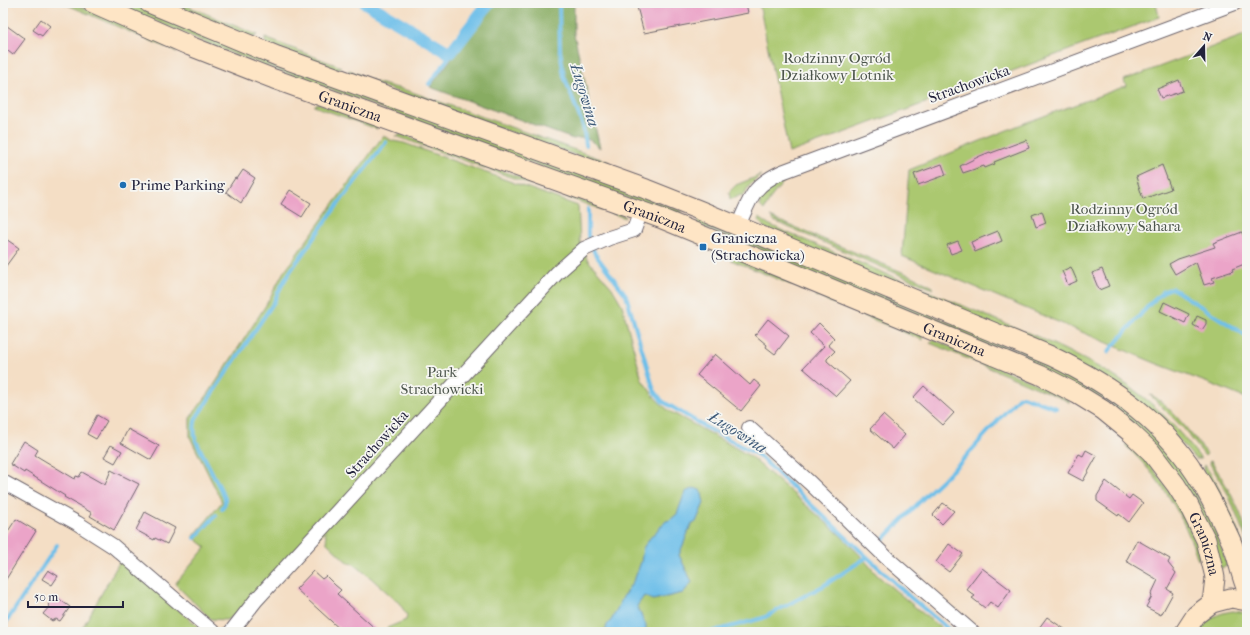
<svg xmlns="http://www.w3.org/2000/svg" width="1250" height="635" viewBox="0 0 1250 635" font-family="'IM FELL French Canon',serif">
	<rect width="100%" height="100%" fill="#f6f6f2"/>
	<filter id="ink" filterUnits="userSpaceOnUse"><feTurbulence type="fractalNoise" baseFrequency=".025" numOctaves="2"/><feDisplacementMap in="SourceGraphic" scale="8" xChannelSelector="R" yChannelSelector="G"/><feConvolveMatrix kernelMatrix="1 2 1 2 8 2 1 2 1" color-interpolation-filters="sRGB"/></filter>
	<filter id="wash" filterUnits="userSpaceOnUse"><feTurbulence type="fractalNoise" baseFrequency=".012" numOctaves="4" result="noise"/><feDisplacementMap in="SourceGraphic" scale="16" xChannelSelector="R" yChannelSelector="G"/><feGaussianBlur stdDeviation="0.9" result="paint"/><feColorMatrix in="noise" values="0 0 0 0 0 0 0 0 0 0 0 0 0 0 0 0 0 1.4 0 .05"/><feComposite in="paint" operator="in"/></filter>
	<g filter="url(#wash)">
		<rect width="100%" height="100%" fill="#f4dec5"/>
		<path fill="#abc870" stroke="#667556" d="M63 3H72L164 42 177 52Z
			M113 3H129L196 32 681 211 679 217 231 53Z
			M169 3H180L257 35 253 38Z
			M759 3H1156L1159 17 789 153Z
			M1247 34V399L1216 386 1155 363 902 256 909 170 1022 124 1126 86 1124 80Z
			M265 38 341 67 337 70 265 43Z
			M349 70 378 83 409 91 609 162 604 165 350 75Z
			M318 103 376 124 377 129 314 106Z
			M402 134 623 215 625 218 396 136Z
			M383 136 393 141 404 143 578 206 580 241 587 259 612 288 622 305 642 380 656 399 669 411 727 443 751 457 839 534 861 556 877 575 945 632H385L387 628 406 620 407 615 399 603 371 578 354 564 348 563 327 543 325 531 237 614 226 620 211 619 175 584 206 547 193 537 222 502 190 437V418L209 393 266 305 283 273Z
			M761 175 749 186 743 196 740 195 737 197 730 199 729 192 736 185Z
			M784 179 785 180 772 196 764 210 760 206V202H758C763 192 773 184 784 179Z
			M770 217 914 277 933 287V289L774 221Z
			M699 218 1043 362C1067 373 1090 385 1112 400 1169 440 1208 500 1227 566L1221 568 1134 426 697 224Z
			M759 218 770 225 788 233 1038 337C1074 354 1111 371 1142 396 1165 414 1183 436 1201 459H1195L1160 418 765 228 758 220Z
			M733 256 808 287 809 292 731 260Z
			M820 293 922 335 923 340 816 296Z
			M934 340 1032 382 1069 400 1070 403 1066 400 930 343Z
			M1150 395C1166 400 1196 440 1207 454L1205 456 1184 429Z
			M1130 443C1161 474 1186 513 1201 555L1198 560C1184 515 1160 477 1125 445Z
			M1211 461C1224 481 1247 518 1247 541L1228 494 1209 462Z
			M1205 465C1222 492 1234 519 1244 549L1243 550 1203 471Z
			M121 559 204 632H80Z
			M1233 611 1247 613V632H1197C1207 619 1217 613 1233 611Z"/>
		<path fill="#88ac62" stroke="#55674e" d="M493 3H574V34L600 148C590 140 587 136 573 139L430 87Z"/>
		<path fill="#6ebfe9" stroke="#487092" d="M694 488 700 490 702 494 704 503 696 522 691 525 679 555 692 582 683 593 653 600 644 596 637 606 646 625V632H605L607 625 612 619 623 597 635 578 641 562 643 548 650 538 666 521 670 520 677 514 685 492Z"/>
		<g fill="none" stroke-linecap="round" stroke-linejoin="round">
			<path stroke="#6ebfe9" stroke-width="4" d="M559 3 560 50 564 76 583 126 586 145
				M429 84 449 57 451 52
				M588 209V236L595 254 626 295 654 390 662 401 707 428 758 455 910 597 952 632
				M1108 352 1149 305 1164 291 1172 288 1247 336
				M222 509 225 503V498L196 441C194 433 193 426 196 418L274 302C282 281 296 263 309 245 333 209 360 176 386 142
				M195 538 216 515
				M881 542 930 491 961 462 1018 398 1022 396 1056 408
				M3 627 57 545
				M711 632 763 618 823 586 867 557"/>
			<path stroke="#6ebfe9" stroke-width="13" d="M366 3 448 52H451L489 3"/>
		</g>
		<g id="blocks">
			<path fill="#eba4c8" d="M636 3H746L748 13 644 33Z
				M41 19 50 26 42 36 33 30Z
				M3 23 25 39 13 55 3 47Z
				M1179 80 1183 91 1161 98 1157 89Z
				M1026 140 1029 148 994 162 995 164 985 168 984 166 963 173 960 166 980 156 990 152 991 153Z
				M942 164 946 175 918 185 914 174Z
				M1162 165 1171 189 1143 199 1136 177Z
				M243 170 255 178 241 203 226 192 235 178 237 179Z
				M290 190 311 203 302 217 281 204Z
				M1042 211 1046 223 1036 227 1032 215Z
				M998 231 1002 241 975 252 971 242Z
				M1242 232 1247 244V263L1232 269 1233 271 1212 278 1214 282 1204 285 1196 262 1175 274 1169 264 1178 259 1215 247 1213 243Z
				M3 237 19 248 3 270Z
				M958 241 962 250 951 254 947 245Z
				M1071 267 1077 281 1068 285 1062 271Z
				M1102 269 1109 286 1099 290 1092 273Z
				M1164 302 1189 314 1185 323 1160 311Z
				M1197 316 1206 320V324L1202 330 1193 325Z
				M768 319 789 336 775 354 766 347 767 345 755 335Z
				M819 323 834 338 828 345 835 351 827 359V361L850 381 836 396 803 368 824 346 810 333Z
				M715 354 750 385 754 380 761 386 741 411 697 375Z
				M924 386 954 413 943 425 913 398Z
				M97 415 107 421 96 439 87 434Z
				M883 415 905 435 893 449 870 429Z
				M128 429 159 446 151 460 121 443Z
				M24 441 38 450 35 455 75 479 76 476 79 477 82 472 105 485 111 470 139 484 114 530 90 516 92 513 64 497 65 496 25 471 24 473 10 464Z
				M111 445 122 451 115 463 104 457Z
				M1086 450 1097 456 1083 481 1068 473 1079 454 1083 456Z
				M1106 481 1129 499 1132 495 1143 503 1129 522 1119 514 1118 516 1097 501V496Z
				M943 503 954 511 942 524 933 515Z
				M145 512 175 528 167 544 155 538 154 540 136 530Z
				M16 519 36 531 3 584V539Z
				M1137 540 1170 559 1168 563 1176 573 1167 589 1173 593 1161 615 1146 607 1152 596 1151 595 1158 580 1126 561Z
				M949 544 963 554 949 572 936 562Z
				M982 568 1011 590 998 608 990 602 985 608 972 598 975 596 966 589Z
				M48 570 58 576 52 585 42 579Z
				M313 571 322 579 326 576 335 585 341 590 337 594 379 632H343L296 589Z
				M55 596 70 607 60 621 56 619 52 621 43 614 50 606 48 605Z
				M1047 617 1057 624 1069 632H1036Z"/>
		</g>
	</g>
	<g filter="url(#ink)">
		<use href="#blocks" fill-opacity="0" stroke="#6c646b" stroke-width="1"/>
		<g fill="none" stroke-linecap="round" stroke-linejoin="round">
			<g stroke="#6c646b" stroke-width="16">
				<path id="minor" d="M738 226C751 197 752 186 782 172L1235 3
					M749 428 810 483 888 559 972 632
					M3 482 77 523 113 546 213 632
					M231 632 256 600 557 273 584 249 609 238 634 230 641 211"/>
			</g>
			<g stroke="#6c646b" stroke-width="21">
				<g id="secondary">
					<path id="s1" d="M93 3 190 46 274 79 660 218 1040 375 1077 394 1103 410 1130 432 1151 452 1176 485 1188 504 1206 540 1214 573 1215 578 1212 603"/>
					<path d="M149 3 277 56 646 189 699 210 1051 356C1114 386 1166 423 1202 484 1213 502 1222 522 1231 541 1238 557 1240 574 1247 590"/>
					<path d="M1185 632 1196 615 1212 603 1231 598 1247 601"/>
				</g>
			</g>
			<use href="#minor" stroke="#fff" stroke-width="14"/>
			<use href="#secondary" stroke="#fee5c5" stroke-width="19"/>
		</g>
	</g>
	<g fill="#1f6fb2" stroke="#f6f6f2" stroke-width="1.5">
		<circle cx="123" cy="185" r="4"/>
		<rect x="699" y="243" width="8" height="8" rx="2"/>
	</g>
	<g text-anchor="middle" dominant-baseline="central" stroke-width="3.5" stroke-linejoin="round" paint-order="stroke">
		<g font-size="15" fill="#4b544b" stroke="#f6f6f2">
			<text x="837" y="58">Rodzinny Ogród<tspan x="837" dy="17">Działkowy Lotnik</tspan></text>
			<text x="1124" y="209">Rodzinny Ogród<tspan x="1124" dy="17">Działkowy Sahara</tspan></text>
			<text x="442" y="372">Park<tspan x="442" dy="17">Strachowicki</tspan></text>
		</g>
		<g font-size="15" fill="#22223b" stroke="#f6f6f2">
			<text transform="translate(969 84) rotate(-20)">Strachowicka</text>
			<text stroke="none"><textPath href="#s1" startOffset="277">Graniczna</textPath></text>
			<text stroke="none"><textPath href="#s1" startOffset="601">Graniczna</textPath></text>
			<text stroke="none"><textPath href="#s1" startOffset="925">Graniczna</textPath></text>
			<text transform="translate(377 444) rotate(-48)">Strachowicka</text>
			<text stroke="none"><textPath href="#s1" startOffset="1261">Graniczna</textPath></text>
		</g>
		<g font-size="15" fill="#22223b" stroke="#f6f6f2" text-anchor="start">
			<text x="131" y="185">Prime Parking</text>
			<text x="711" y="238">Graniczna<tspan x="711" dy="17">(Strachowicka)</tspan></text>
		</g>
		<g font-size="16" font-style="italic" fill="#3d5978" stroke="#f6f6f2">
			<text transform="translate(585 95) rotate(73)">Ługowina</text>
			<text transform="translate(738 432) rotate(32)">Ługowina</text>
		</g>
	</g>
	<rect width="1250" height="635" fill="none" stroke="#f6f6f2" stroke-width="16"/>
	<g transform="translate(1204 46) rotate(20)" stroke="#f6f6f2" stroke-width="3" paint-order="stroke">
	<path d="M0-3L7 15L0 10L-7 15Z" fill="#22223b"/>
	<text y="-6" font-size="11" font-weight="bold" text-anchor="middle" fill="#22223b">N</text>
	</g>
	<path d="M28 601v6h95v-6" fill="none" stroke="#22223b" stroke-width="2"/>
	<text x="34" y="601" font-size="12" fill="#22223b" stroke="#f6f6f2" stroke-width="3" paint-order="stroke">50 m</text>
</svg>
